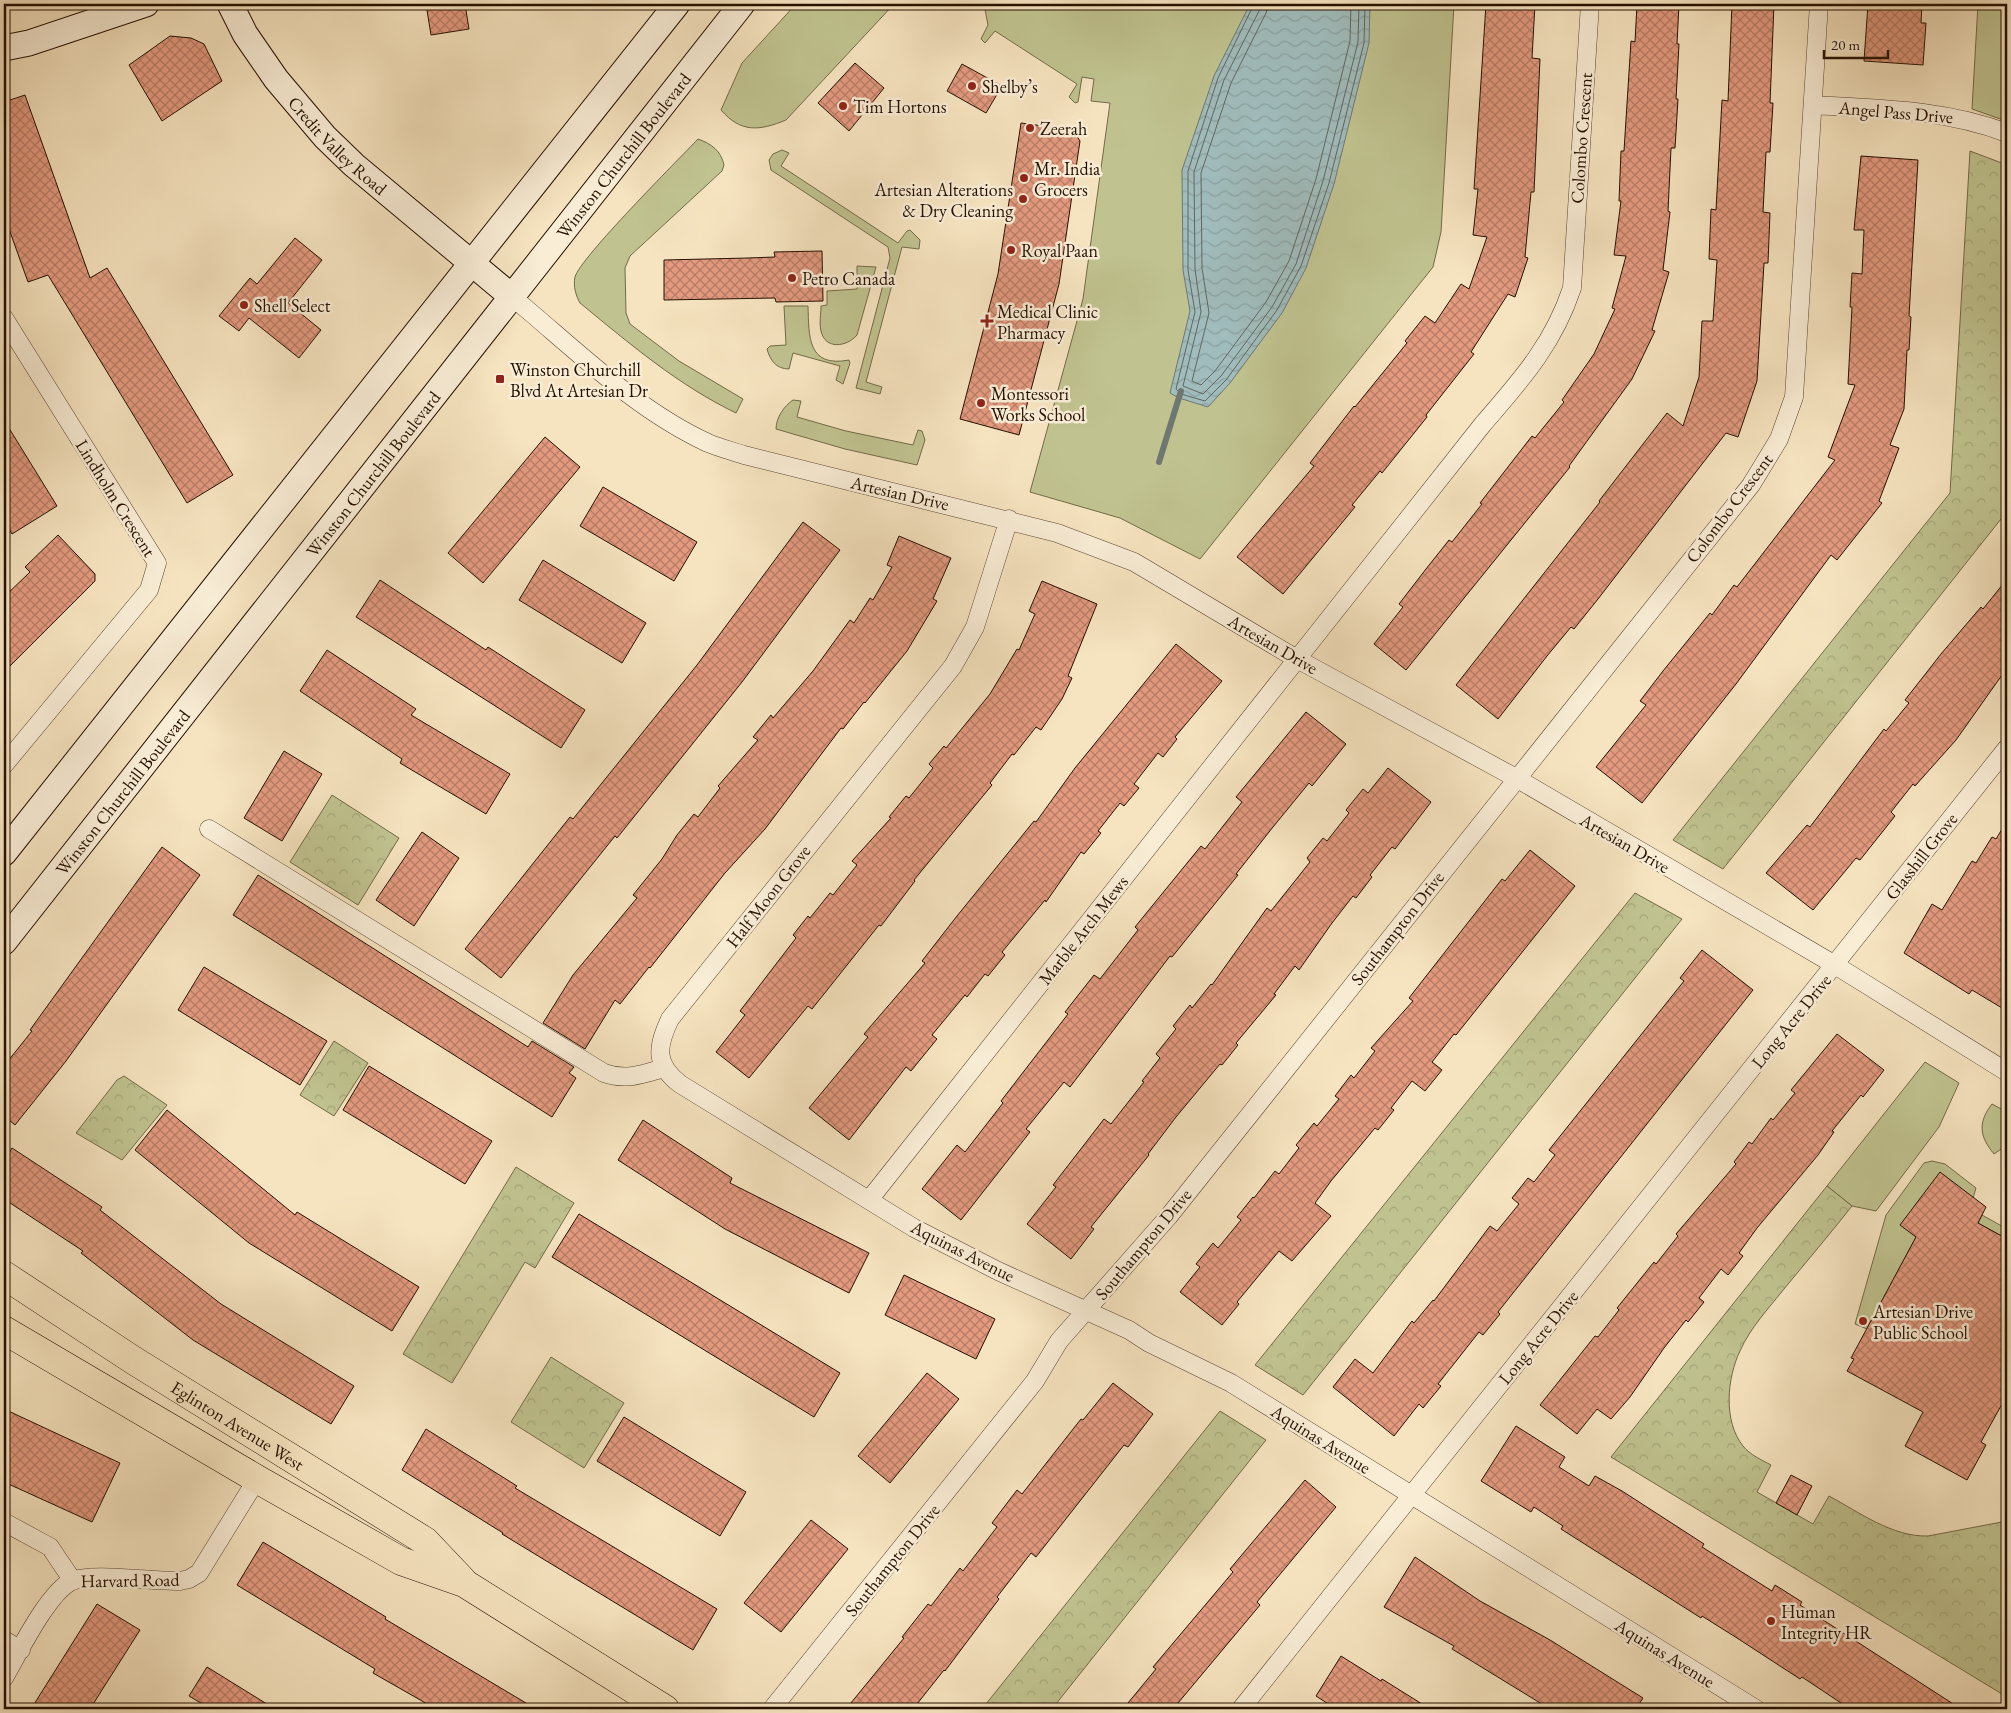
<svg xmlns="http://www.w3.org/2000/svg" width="2011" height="1713" viewBox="0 0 2011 1713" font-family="'EB Garamond',serif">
	<defs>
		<pattern id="forest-crowns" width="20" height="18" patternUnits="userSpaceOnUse" patternTransform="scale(1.25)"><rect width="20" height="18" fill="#c0c390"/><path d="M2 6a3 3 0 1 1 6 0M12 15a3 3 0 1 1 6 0" fill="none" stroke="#a5a67a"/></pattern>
		<pattern id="water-waves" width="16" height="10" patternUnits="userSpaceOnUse" patternTransform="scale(1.25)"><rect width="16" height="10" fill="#a0bcbc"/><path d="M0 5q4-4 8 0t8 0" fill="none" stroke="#8aa1a0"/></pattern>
		<pattern id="building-cross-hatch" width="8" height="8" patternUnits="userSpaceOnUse" patternTransform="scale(1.25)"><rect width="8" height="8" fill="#e39a7f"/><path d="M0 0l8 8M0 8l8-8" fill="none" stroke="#b87c66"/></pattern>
	</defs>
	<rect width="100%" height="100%" fill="#f6e4c0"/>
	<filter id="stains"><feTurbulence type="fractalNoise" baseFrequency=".004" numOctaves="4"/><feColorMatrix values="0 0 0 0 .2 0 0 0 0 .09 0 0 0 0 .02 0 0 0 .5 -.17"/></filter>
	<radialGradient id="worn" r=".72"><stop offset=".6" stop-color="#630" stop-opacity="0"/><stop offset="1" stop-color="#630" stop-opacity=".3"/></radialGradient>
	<path fill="#c0c390" stroke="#726a48" d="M796 4H894L786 120C759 131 741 133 721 110L742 63Z
		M984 4H1454L1441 232 1433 267 1200 559 1120 518 1030 492 1083 299 1110 103 1091 101 1094 79 1082 77 1078 102 1075 103 1069 97 1077 84 995 31 985 43 981 39 988 25Z
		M1978 4H2007L2005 55 2007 75 2006 121 1972 109Z
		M698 139C712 144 721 151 724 165L722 171 630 256 625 268 626 313 630 324 679 361 743 399 736 413C678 385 630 344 580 303 576 296 573 286 575 277 580 258 678 160 698 139Z
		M782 150 789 153 781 166 898 243 907 231 910 230 920 240 919 249 902 247 866 382 882 387 880 394 856 388 890 258 888 247 771 170 769 160 773 154Z
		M857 266 876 267 857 335C847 347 825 350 821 331 819 323 821 314 821 306L827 305V291L857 289Z
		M784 306H808C809 336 807 368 849 360L850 363 843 384 836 380 840 366 793 353 789 369C776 369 770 360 767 349L770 346 786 345Z
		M793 400 801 401 797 417 846 431 913 445 918 430 922 431 925 440 917 465 845 449 776 429C776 418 784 406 793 400Z
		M1925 1062 1959 1083 1939 1127 1876 1211 1852 1206 1827 1186Z
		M1992 1104 2007 1112V1145L1994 1154C1979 1136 1978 1122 1992 1104Z
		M1932 1161 1945 1164 1976 1188 1973 1198 1901 1225 1916 1237 1867 1329 1855 1324 1886 1215 1924 1163Z
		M1982 1215 2007 1229V1239L1978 1223Z"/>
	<path fill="url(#forest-crowns)" stroke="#726a48" d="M1970 151 2007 165 2005 514 1723 869 1673 840 1950 493Z
		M332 795 399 838 358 905 290 862Z
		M1635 893 1682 919 1303 1395 1255 1365Z
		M334 1041 368 1063 334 1116 300 1095Z
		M124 1076 167 1105 122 1160 76 1133 117 1080Z
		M516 1167 574 1203 535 1268 525 1262 452 1383 403 1354Z
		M1827 1186 1852 1206C1830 1234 1807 1261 1784 1289 1769 1308 1750 1328 1740 1351 1727 1378 1723 1421 1743 1446 1750 1455 1762 1460 1771 1465L1757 1492 1813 1524 1829 1496C1859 1512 1892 1537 1928 1536L2007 1521V1697L1611 1457Z
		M551 1357 624 1403 584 1468 511 1422Z
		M1220 1411 1266 1440 1052 1709H982Z"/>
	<path fill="url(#water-waves)" stroke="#6f7771" d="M1250 4H1370L1369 43 1334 184 1306 268 1282 313 1230 383 1208 407 1179 398 1170 393 1190 311 1183 270 1182 170 1214 76Z"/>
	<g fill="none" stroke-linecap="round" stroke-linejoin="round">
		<path stroke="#62665e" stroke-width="1" d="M1254 4 1218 78 1188 171V270L1195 312 1176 389 1181 394 1205 401 1226 380 1277 310 1301 266 1329 183 1364 43 1365 4
			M1261 4 1259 11 1224 80 1194 172 1195 269 1201 312 1183 386 1203 394 1221 376 1272 307 1296 264 1323 181 1358 42 1359 4
			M1268 4 1266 13 1231 83 1201 173 1202 268 1209 313 1192 381 1201 385 1215 371 1266 302 1289 261 1316 179 1350 41 1351 4"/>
		<path stroke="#6f7771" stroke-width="6" d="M1159 462 1181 391"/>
	</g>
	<path fill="url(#building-cross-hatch)" stroke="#251000" d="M426 4H465L469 29 431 35Z
		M1486 4H1535L1532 58 1540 59 1534 192H1531L1525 257 1528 258 1515 297 1508 294 1471 352 1474 354 1426 415 1427 417 1382 473 1380 471 1352 505 1355 507 1283 594 1237 557 1314 466 1310 463 1354 406 1355 407 1407 343 1405 341 1425 316 1435 323 1461 284 1469 289 1487 237 1473 235 1478 189H1474Z
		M1637 4H1679L1677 44H1679L1676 99H1678L1675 148H1671L1668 211 1670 212 1663 270 1669 272 1652 330 1655 331 1632 379 1569 466 1570 467 1406 670 1374 644 1403 607 1399 604 1426 569 1449 540 1452 542 1482 504 1480 503 1532 436 1535 438 1564 402 1562 400 1594 354 1615 309 1612 308 1626 256 1614 255 1621 201H1619L1621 151H1624L1631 41 1635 42Z
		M1732 4H1774L1770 103H1773L1770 152H1766L1763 212 1770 213 1768 263H1764L1757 381 1738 437 1726 433 1598 599 1574 629 1571 627 1547 656 1498 719 1456 685 1600 502 1599 501 1667 413 1683 426 1699 377 1702 321H1713L1717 260 1709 259 1711 209 1716 210 1722 100 1728 101Z
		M1868 4H1922L1921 23H1926L1923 65 1864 61Z
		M170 36 191 38 204 44 222 81 162 121 129 65Z
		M855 63 884 88 849 131 818 103Z
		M962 64 1002 86 986 113 947 91Z
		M25 95 90 278 107 268 233 475 187 503 48 275 28 282 4 215V102Z
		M1021 123 1073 130 1080 141 1059 284 1019 435 960 419 998 274Z
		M1861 156 1918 160 1909 316 1911 317 1909 350H1907L1904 409 1890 445 1899 448 1879 501 1882 503 1837 560 1831 555 1736 684 1642 803 1596 767 1646 705 1640 701 1663 671 1710 613 1712 615 1734 585 1737 587 1835 460 1828 457 1855 385 1848 384 1852 307H1850L1852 273 1862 274 1864 230H1854Z
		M295 238 322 260 288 303 321 330 299 358 249 318 239 331 219 316 250 278 257 284Z
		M822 251 823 301 776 302 775 298 664 300V260L748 258 775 257 774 252Z
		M4 420 57 506 12 534 4 520Z
		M545 437 580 467 483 583 448 553Z
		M603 487 697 542 674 581 580 526Z
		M803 522 840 550 742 682 617 838 615 836 501 978 465 949 570 817 573 819 697 665Z
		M58 535 95 574V581L4 672V597L30 572 25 567Z
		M899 536 951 558 933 599 937 601 907 651 865 703 864 702 843 729 841 728 765 829 725 873 650 968 649 967 620 1004 615 1000 585 1049 543 1023 573 975 637 898 633 895 662 859 677 835 694 814 698 817 720 788 718 786 758 740 753 737 771 715 773 718 813 671 850 620 854 623 870 598 873 600 892 567 887 565Z
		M543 560 646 623 622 663 519 600Z
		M2007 579V668L1956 740 1915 786 1913 784 1891 812 1895 816 1860 860 1856 858 1813 910 1766 873 1807 825 1810 827 1884 729 1886 731 1909 703 1905 700 1941 654 1981 607 1983 609Z
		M380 580 486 650 488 647 585 710 561 748 356 617Z
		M1042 581 1097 604 1068 676 1072 678 1062 699 1041 730 1036 727 1014 755 1012 754 990 783 992 785 914 880 915 881 881 926 879 925 812 1009 808 1006 749 1078 716 1052 745 1015 740 1011 796 938 793 935 808 916 810 918 830 893 833 895 857 865 852 861 891 818 889 817 906 796 909 798 933 768 929 764 944 746 946 748 990 694 1017 649 1019 650 1035 614 1029 611Z
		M1176 644 1222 681 1175 737 1177 739 1163 757 1158 753 1134 784 1139 788 1124 806 1120 803 1098 831 1101 833 1084 854 1081 852 1046 902 1045 900 1002 952 1005 955 988 976 985 974 967 997 965 995 932 1035 937 1039 911 1071 906 1067 849 1140 809 1108 868 1037 864 1034 925 963 922 961 957 916 1034 821 1036 822 1075 768Z
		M327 650 416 709 411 715 510 774 486 814 400 763 402 759 300 691Z
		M1306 712 1346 744 1312 786 1309 783 1273 827 1236 874 1238 875 1172 957 1170 956 1070 1087 1064 1082 1026 1129 1030 1132 961 1220 922 1189 957 1145 965 1152 1003 1103 1001 1101 1068 1014 1065 1012 1094 975 1100 979 1138 930 1135 927 1201 846 1205 849 1242 802 1236 797Z
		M284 751 322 774 282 841 244 818Z
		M1388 768 1431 802 1395 849 1392 847 1370 875 1372 877 1356 898 1353 896 1332 923 1299 970 1295 966 1274 994 1276 995 1236 1043 1238 1045 1222 1065 1220 1064 1176 1117 1148 1154 1149 1155 1091 1227 1094 1229 1071 1259 1027 1224 1056 1187 1053 1185 1104 1119 1111 1124 1144 1082 1142 1081 1160 1058 1156 1054 1176 1029 1173 1026 1190 1005 1192 1008 1211 984 1212 985 1267 908 1271 911 1310 862 1307 858 1323 838 1327 841 1349 813 1346 810 1363 789 1368 793Z
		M2007 821V1011L1972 990 1969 994 1904 953 1932 904 1942 910 1972 861 1976 863 1992 837 1996 839Z
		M422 832 459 858 414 926 376 900Z
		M162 847 200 875 66 1061 15 1125 4 1116V1066L32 1031 30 1030Z
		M1530 850 1575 886 1456 1035 1454 1034 1432 1062 1442 1070 1425 1091 1412 1081 1391 1108 1394 1110 1378 1130 1375 1128 1331 1181 1315 1203 1331 1216 1292 1261 1279 1251 1237 1302 1239 1304 1222 1325 1180 1292 1200 1267 1196 1264 1213 1243 1218 1248 1241 1220 1237 1217 1253 1197 1254 1198 1275 1171 1279 1174 1299 1148 1296 1145 1314 1123 1317 1126 1339 1099 1335 1096 1351 1075 1354 1078 1375 1051 1371 1048 1413 1001 1409 998 1502 879 1505 881Z
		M258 875 528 1047 532 1041 574 1067 569 1073 576 1078 552 1117 233 915Z
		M1702 950 1753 990 1498 1312 1500 1314 1483 1335 1479 1332 1438 1384 1441 1386 1423 1408 1419 1404 1394 1436 1333 1387 1355 1359 1373 1373 1412 1321 1414 1323 1433 1300 1434 1301 1490 1226 1497 1231 1519 1204 1512 1198 1528 1178 1534 1182 1555 1155 1549 1150 1684 981 1680 978Z
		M204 967 327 1041 300 1085 178 1010Z
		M1837 1034 1884 1070 1863 1097 1861 1095 1832 1131 1834 1132 1818 1155 1757 1228 1739 1253 1743 1256 1728 1275 1721 1269 1699 1298 1704 1302 1688 1322 1686 1320 1664 1348 1630 1397 1611 1419 1597 1409 1577 1434 1540 1405 1595 1336 1598 1337 1619 1310 1617 1308 1654 1262 1656 1264 1678 1236 1676 1234 1736 1164 1734 1162 1749 1142 1752 1144 1771 1118 1773 1120 1795 1093 1791 1090Z
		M369 1066 492 1141 465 1184 343 1110Z
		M167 1110 295 1215 297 1212 419 1287 392 1331 249 1243 135 1150Z
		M643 1120 732 1178 730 1183 869 1253 849 1293 725 1229 618 1160Z
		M12 1148 102 1207 100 1210 221 1304 354 1386 331 1424 193 1340 81 1253 83 1251 4 1199V1162Z
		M1940 1172 1986 1207 1978 1223 2007 1239V1395L1981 1442 1986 1445 1967 1480 1905 1446 1923 1412 1847 1371 1854 1359 1851 1358 1916 1237 1900 1225Z
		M579 1214 840 1373 814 1417 552 1257Z
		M904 1275 995 1319 976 1359 885 1315Z
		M927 1373 959 1399 890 1483 858 1456Z
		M1113 1383 1153 1414 1128 1447 1124 1445 1036 1557 1031 1553 997 1597 999 1599 945 1671 944 1670 913 1709H846L904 1638 902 1637 928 1604 931 1606 960 1568 963 1571 997 1527 992 1523 1017 1490 1022 1494 1081 1419 1083 1420Z
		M4 1409 120 1463 92 1522 4 1482Z
		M624 1417 746 1492 720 1536 597 1461Z
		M1516 1426 1565 1457 1559 1467 1589 1486 1595 1476 1622 1491 1704 1544 1702 1547 1772 1591 1775 1585 1802 1602 1800 1605 1961 1709H1850L1802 1677 1800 1679 1737 1638 1702 1616 1701 1618 1602 1555 1561 1529 1563 1526 1534 1507 1531 1512 1481 1481Z
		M426 1429 517 1486 515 1488 717 1609 693 1650 502 1534 503 1533 402 1470Z
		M1791 1475 1812 1486 1797 1515 1776 1503Z
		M1305 1480 1336 1507 1257 1602 1260 1605 1173 1709H1123L1156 1669 1153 1667 1233 1572 1230 1569Z
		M811 1520 848 1549 781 1632 744 1603Z
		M263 1542 386 1617 385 1619 536 1709H436L373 1673 375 1669 237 1585Z
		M1415 1557 1480 1601 1550 1640 1643 1698 1636 1709H1550L1452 1649 1454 1646 1384 1607Z
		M97 1604 140 1630 90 1709H31Z
		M1341 1656 1381 1681 1382 1679 1430 1709H1336L1316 1696Z
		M207 1667 275 1709H211L189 1696Z"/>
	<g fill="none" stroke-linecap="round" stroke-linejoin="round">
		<g stroke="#594530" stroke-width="19">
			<path id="street" d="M1813 105C1879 109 1944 109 2007 133
				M511 296C573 347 634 409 708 443 720 448 732 451 744 455L1057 533 1134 562 1297 659 1516 778 1835 965 2007 1072
				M4 318 157 563 149 590 4 765
				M1009 519 975 627 953 666 670 1019C657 1046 654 1064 680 1084L914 1228 998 1271 1129 1330 1149 1343 1231 1383 1756 1709
				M209 829 604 1073C626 1081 643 1074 664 1068
				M869 1200 1483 424C1521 380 1553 345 1572 288L1590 4
				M4 1522 50 1547 73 1581
				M4 1640 21 1650
				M4 1678C18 1654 48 1592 72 1581 92 1572 154 1582 180 1581L189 1579 199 1573 257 1479
				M772 1709 1035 1381 1059 1341 1169 1216 1751 485 1779 439 1794 397 1819 4
				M1241 1709 2007 748"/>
		</g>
		<g stroke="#251000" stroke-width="27">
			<g id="secondary">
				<path id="s1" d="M230 4 245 34 276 79 325 137 354 165 511 296"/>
				<path d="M4 48 29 43 146 4"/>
				<path d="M4 853 677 4"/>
				<path id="s2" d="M4 942 742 4"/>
			</g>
		</g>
		<g stroke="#251000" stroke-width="29">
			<g id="primary">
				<path id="s3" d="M4 1275 133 1360 425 1541 462 1580"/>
				<path d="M4 1330 257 1479 401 1561 464 1583 665 1709"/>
			</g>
		</g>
		<use href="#street" stroke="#f9edd6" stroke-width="18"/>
		<use href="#secondary" stroke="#f9edd6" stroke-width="25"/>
		<use href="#primary" stroke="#f6e4c0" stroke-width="28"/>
	</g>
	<g fill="#8f2418" stroke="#f9edd6" stroke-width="2">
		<circle cx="972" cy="86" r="5"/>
		<circle cx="843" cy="106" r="5"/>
		<circle cx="1030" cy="128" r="5"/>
		<circle cx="1024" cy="178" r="5"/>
		<circle cx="1023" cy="199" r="5"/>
		<circle cx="1011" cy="250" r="5"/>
		<circle cx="792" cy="278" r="5"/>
		<circle cx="244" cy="305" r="5"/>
		<path d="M984.5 313.5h5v5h5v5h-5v5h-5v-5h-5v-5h5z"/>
		<rect x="495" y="374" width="10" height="10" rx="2.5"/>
		<circle cx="981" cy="403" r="5"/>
		<circle cx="1863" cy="1321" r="5"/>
		<circle cx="1771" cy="1621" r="5"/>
	</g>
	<g text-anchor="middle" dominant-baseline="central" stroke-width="5" stroke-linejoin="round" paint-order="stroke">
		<g font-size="18" fill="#251000" stroke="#f9edd6" text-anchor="start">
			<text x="982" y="86">Shelby’s</text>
			<text x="853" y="106">Tim Hortons</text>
			<text x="1040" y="128">Zeerah</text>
			<text x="1034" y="168">Mr. India<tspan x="1034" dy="21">Grocers</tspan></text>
			<text x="1013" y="189" text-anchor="end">Artesian Alterations<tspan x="1013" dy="21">&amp; Dry Cleaning</tspan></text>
			<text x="1021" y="250">Royal Paan</text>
			<text x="802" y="278">Petro Canada</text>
			<text x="254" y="305">Shell Select</text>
			<text x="997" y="311">Medical Clinic<tspan x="997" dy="21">Pharmacy</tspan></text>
			<text x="510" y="369">Winston Churchill<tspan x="510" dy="21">Blvd At Artesian Dr</tspan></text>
			<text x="991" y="393">Montessori<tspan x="991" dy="21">Works School</tspan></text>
			<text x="1873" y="1311">Artesian Drive<tspan x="1873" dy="21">Public School</tspan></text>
			<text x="1781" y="1611">Human<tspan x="1781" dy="21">Integrity HR</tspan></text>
		</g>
		<g font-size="18" fill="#251000" stroke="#f9edd6">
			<text transform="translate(1896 112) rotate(5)">Angel Pass Drive</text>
			<text transform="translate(1581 138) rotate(-86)">Colombo Crescent</text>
			<text stroke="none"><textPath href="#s1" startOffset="179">Credit Valley Road</textPath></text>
			<text stroke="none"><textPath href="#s2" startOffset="1001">Winston Churchill Boulevard</textPath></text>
			<text stroke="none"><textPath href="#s2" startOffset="596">Winston Churchill Boulevard</textPath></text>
			<text transform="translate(900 493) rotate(13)">Artesian Drive</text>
			<text transform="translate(116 498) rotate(58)">Lindholm Crescent</text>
			<text transform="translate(1729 508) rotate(-53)">Colombo Crescent</text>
			<text transform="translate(1273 644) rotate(30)">Artesian Drive</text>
			<text stroke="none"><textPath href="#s2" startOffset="191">Winston Churchill Boulevard</textPath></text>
			<text transform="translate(1625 843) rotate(30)">Artesian Drive</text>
			<text transform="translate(1921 856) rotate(-52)">Glasshill Grove</text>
			<text transform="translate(768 896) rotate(-52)">Half Moon Grove</text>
			<text transform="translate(1397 928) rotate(-52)">Southampton Drive</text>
			<text transform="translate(1083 930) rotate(-52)">Marble Arch Mews</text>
			<text transform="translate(1791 1021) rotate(-51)">Long Acre Drive</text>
			<text transform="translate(1143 1244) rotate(-50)">Southampton Drive</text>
			<text transform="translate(963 1251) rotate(27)">Aquinas Avenue</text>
			<text transform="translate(1538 1337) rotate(-51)">Long Acre Drive</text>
			<text stroke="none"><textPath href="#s3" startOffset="278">Eglinton Avenue West</textPath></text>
			<text transform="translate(1321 1439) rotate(32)">Aquinas Avenue</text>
			<text transform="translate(892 1560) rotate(-51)">Southampton Drive</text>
			<text transform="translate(130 1580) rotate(-1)">Harvard Road</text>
			<text transform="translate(1665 1653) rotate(32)">Aquinas Avenue</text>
		</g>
	</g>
	<rect width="2011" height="1713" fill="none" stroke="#f6e4c0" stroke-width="20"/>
	<rect x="5" y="5" width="2001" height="1703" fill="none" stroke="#251000" stroke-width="2.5"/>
	<rect x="10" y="10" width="1991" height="1693" fill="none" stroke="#251000"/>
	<path d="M1824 50v8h64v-8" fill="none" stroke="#251000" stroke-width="2.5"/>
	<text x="1831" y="50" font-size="15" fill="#251000" stroke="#f9edd6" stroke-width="4" paint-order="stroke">20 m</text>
	<rect width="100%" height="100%" filter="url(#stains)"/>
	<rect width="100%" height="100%" fill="url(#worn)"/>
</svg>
